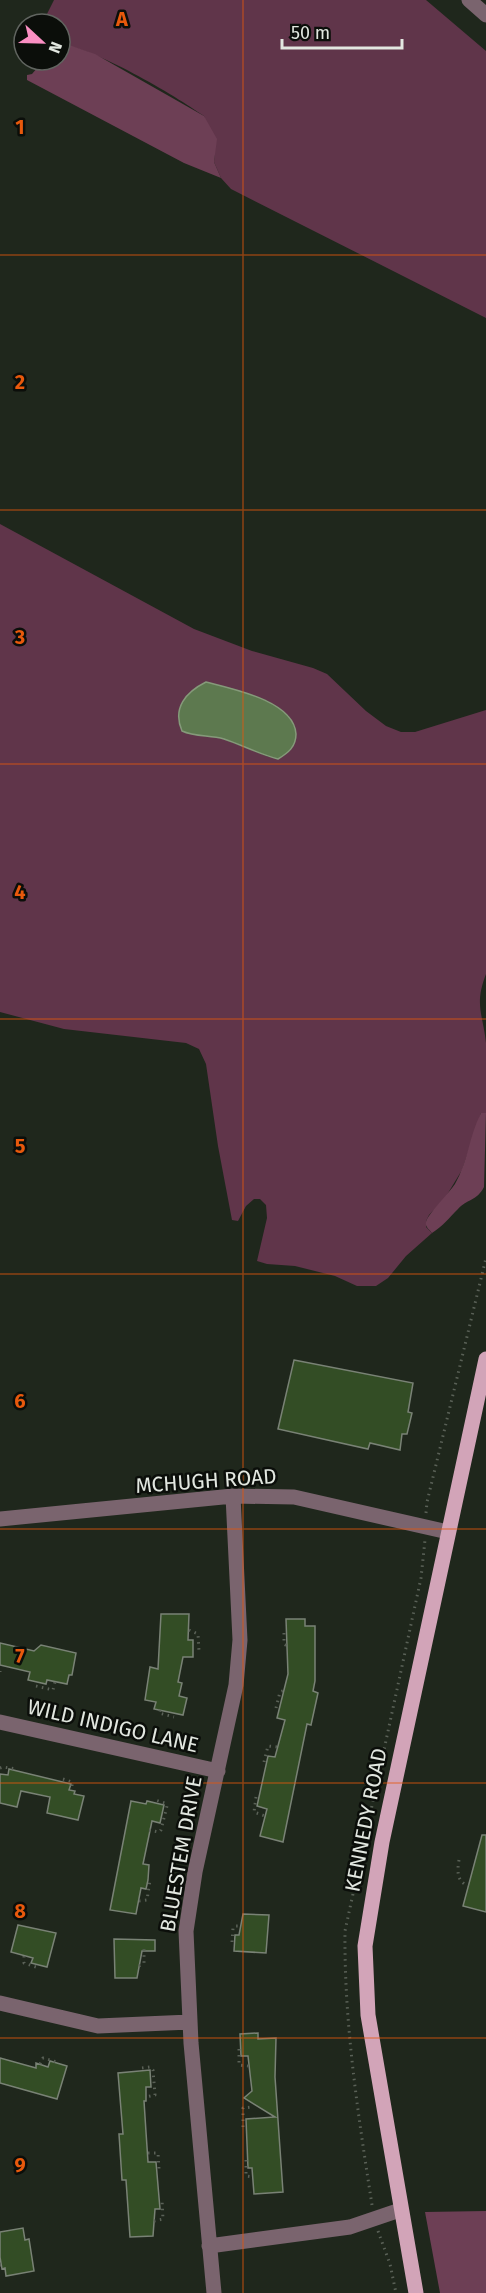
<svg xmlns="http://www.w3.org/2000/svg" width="486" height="2293" viewBox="0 0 486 2293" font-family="'Fira Sans',sans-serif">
	<rect width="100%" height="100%" fill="#1f271c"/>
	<path fill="#60354a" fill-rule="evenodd" d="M54 0H426L486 51V318L231 189 221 178 214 162 215 151 204 116C176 96 92 46 60 45V24H42Z
		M0 524 194 629 252 651 313 668 327 674 366 711 386 726 401 732H415L486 710V974C474 1005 483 1014 486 1043 486 1066 486 1090 486 1113H481L462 1170 445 1198 429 1215 426 1221V1227L432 1233 406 1256 388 1278 376 1286H357L335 1276 295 1266 267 1264 257 1261 267 1218 266 1205 260 1199H254L246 1206 238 1221 232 1220 218 1146 206 1064 199 1049 186 1043 64 1029 0 1012ZM217 685 268 701 289 716 269 757 224 739 204 735Z"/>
	<path fill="#6d3f55" d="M60 45H69L95 54 204 116 217 139 214 162 221 178 184 163 27 80V75L32 74 44 60H60Z
		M481 1113H486L484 1187C477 1201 467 1199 458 1209 449 1218 443 1226 432 1233 429 1229 425 1227 426 1222 427 1215 449 1193 455 1184 468 1162 469 1136 481 1113Z
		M486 2211V2293H440L425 2212Z"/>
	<path fill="#5d794f" stroke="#859a7a" stroke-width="1.5" d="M206 682C233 689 294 701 296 734 296 747 288 753 278 759 259 754 242 745 224 739 209 735 195 737 182 731 172 708 186 692 206 682Z"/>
	<path fill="#334d25" stroke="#798275" stroke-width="1.5" d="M294 1360 413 1383 408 1412 412 1413 407 1434H402L400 1450 370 1443 368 1449 278 1429Z
		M161 1614H189L188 1640H193V1657H183L178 1682 182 1683 179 1696 187 1698 183 1715 154 1709 156 1702 145 1700 150 1667 158 1669Z
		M286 1619H305V1626H315V1681L313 1691 318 1693 311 1725 307 1724 283 1842 260 1836 267 1809 257 1806 268 1756 275 1757 285 1720 277 1718 288 1674Z
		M0 1643 34 1651 41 1645 76 1653 72 1675H69L67 1684 47 1680 46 1684 28 1680 30 1672 0 1665Z
		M9 1769 71 1784 69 1790 75 1791 74 1794 84 1796 78 1820 47 1813 50 1797 21 1791 17 1807 0 1803V1774L8 1775Z
		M131 1801 146 1804 147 1801 164 1805 160 1823 152 1821 143 1864 149 1865 148 1880 146 1889 141 1888 136 1914 110 1910Z
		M482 1835H486V1912L463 1906Z
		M243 1914 269 1915 266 1953 234 1951 235 1935H239Z
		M18 1925 56 1933 47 1967 31 1963 33 1958 11 1952Z
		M114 1939 155 1940V1951H142L137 1978H115Z
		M258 2033V2039L276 2038 275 2077 283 2192 254 2194 252 2168H248L246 2119 275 2117 244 2098 252 2091 248 2056H241L240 2034Z
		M0 2058 36 2068V2063L48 2067 50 2061 67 2066 57 2099 0 2083Z
		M150 2070 151 2087H146V2101H144L146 2132 148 2162H156L160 2209H155L153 2236 130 2237 126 2180H122L119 2134H123L118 2073Z
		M23 2228 25 2240 29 2239 34 2271 6 2276 5 2268 2 2269 0 2257V2232Z"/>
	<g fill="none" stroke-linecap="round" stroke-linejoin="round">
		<path stroke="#5a6157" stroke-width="3" stroke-dasharray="1.5 4.5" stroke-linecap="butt" d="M426 1513 427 1502 486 1258
			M189 1630 198 1634 199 1651
			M284 1633V1644L287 1646
			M0 1672V1671
			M36 1686 53 1690 55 1682
			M276 1708 280 1692 285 1690
			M160 1710 159 1713 174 1717
			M264 1762 268 1746 277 1747
			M0 1768 3 1767 17 1769
			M63 1779 72 1782V1790
			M256 1797 254 1812 265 1816
			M149 1830 159 1832 161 1830 167 1806 165 1803 155 1800
			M459 1860C457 1872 457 1881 468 1886
			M139 1901 147 1900 150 1880
			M232 1942 233 1928 235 1926H240
			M24 1956V1963L39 1968
			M139 1966 144 1963V1948
			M239 2049V2065L248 2066
			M40 2064 43 2058 57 2062
			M142 2068 150 2067 153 2070 155 2095 146 2097
			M243 2127V2108L252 2107
			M148 2153H158L159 2169
			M246 2160V2176L253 2177
			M372 2205C358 2114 344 2023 345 1931L421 1578 425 1540
			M154 2221 163 2219 162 2200
			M378 2231 390 2264 396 2293
			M0 2265H1"/>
		<path stroke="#7a646e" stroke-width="15" d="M469 0 486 15
			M0 1519 233 1496 294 1497 448 1532
			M0 1722 218 1771
			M0 2003 98 2026 190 2022
			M209 2246 350 2227 400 2210
			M214 2293 191 2043 186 1931 195 1872 236 1685 240 1640 233 1496"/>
		<path stroke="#d2a4b8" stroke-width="15" d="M416 2293 368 2015 365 1946 382 1842 486 1359"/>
	</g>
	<path fill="none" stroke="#e8590c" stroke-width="1.5" stroke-opacity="0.55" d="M243 0V2293M0 255H486M0 510H486M0 764H486M0 1019H486M0 1274H486M0 1529H486M0 1783H486M0 2038H486"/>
	<g text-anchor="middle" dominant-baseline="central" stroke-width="5" stroke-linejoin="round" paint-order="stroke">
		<g font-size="21" fill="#e2e7e0" stroke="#0b0e0a">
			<text transform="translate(206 1481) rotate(-4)">MCHUGH ROAD</text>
			<text transform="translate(113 1726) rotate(13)">WILD INDIGO LANE</text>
			<text transform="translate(366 1820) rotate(-79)">KENNEDY ROAD</text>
			<text transform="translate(181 1854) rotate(-80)">BLUESTEM DRIVE</text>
		</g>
	</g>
	<g font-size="20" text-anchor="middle" font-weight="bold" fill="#e8590c" stroke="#0b0e0a" stroke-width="5" stroke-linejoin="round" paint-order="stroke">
		<text x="122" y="26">A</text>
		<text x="20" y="134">1</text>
		<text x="20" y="389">2</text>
		<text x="20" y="644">3</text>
		<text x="20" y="899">4</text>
		<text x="20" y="1153">5</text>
		<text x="20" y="1408">6</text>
		<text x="20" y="1663">7</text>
		<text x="20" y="1918">8</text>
		<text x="20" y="2172">9</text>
	</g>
	<g transform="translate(42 42) rotate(112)"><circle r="28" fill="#0b0e0a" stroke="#616560" stroke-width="1.5"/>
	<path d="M0-4.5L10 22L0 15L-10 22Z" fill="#fb8fc3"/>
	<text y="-9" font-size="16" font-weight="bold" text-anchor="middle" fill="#e2e7e0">N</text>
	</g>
	<path d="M282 39v9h120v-9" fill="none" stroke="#e2e7e0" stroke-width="3"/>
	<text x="291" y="39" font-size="18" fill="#e2e7e0" stroke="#0b0e0a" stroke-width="4.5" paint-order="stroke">50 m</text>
</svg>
